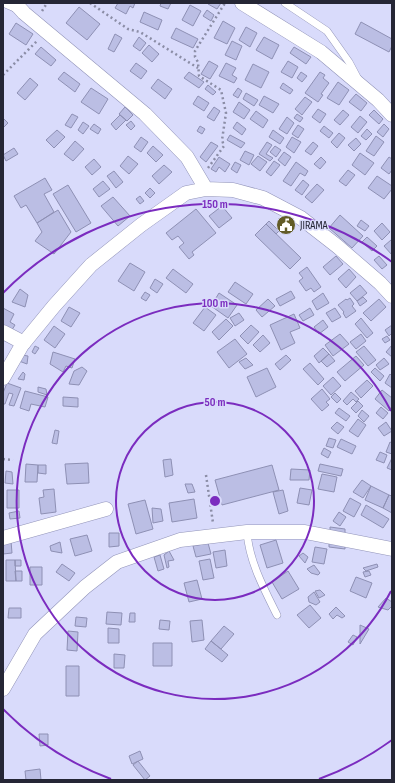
<svg xmlns="http://www.w3.org/2000/svg" width="395" height="783" viewBox="0 0 395 783" font-family="'Sofia Sans Condensed',sans-serif">
	<rect width="100%" height="100%" fill="#d9dbfb"/>
	<path fill="#bbbee4" stroke="#8e90b4" d="M118 3H135L133 8 130 6 126 14 115 8Z
		M161 3H171L168 9 160 6Z
		M209 3H221L217 9 208 4Z
		M190 5 201 11 193 26 182 20Z
		M79 7 100 24 87 40 66 23Z
		M207 10 214 15 211 21 203 16Z
		M144 12 162 20 158 30 140 22Z
		M223 21 235 28 227 44 214 38Z
		M361 22 392 39V46L389 52 355 34Z
		M16 23 33 34 26 45 9 34Z
		M246 27 257 33 250 47 239 40Z
		M176 28 198 39 193 48 171 38Z
		M115 34 122 38 114 52 108 49Z
		M139 37 146 43 140 51 133 46Z
		M264 37 279 45 272 59 256 50Z
		M232 41 242 46 236 60 225 55Z
		M149 45 159 54 152 62 142 53Z
		M41 47 56 60 51 66 35 54Z
		M294 47 311 57 306 64 290 53Z
		M209 61 218 66 210 79 201 74Z
		M288 61 298 67 292 78 281 72Z
		M136 63 147 71 141 79 130 71Z
		M226 63 236 68 232 75 237 78 234 83 219 76Z
		M253 64 269 72 261 88 245 80Z
		M64 72 80 84 75 92 58 79Z
		M189 72 204 82 199 88 184 78Z
		M301 72 307 76 302 82 297 78Z
		M320 72 325 75 323 78 329 83 321 94 323 95 318 102 305 93Z
		M30 78 38 85 25 100 17 93Z
		M158 79 172 89 165 99 151 88Z
		M338 82 349 90 339 105 327 98Z
		M283 83 293 90 290 94 280 88Z
		M208 85 216 92 213 95 205 89Z
		M91 88 108 99 99 114 81 102Z
		M238 88 242 91 238 98 233 95Z
		M246 93 258 100 254 106 243 99Z
		M356 94 367 103 361 111 349 102Z
		M198 96 209 103 204 111 193 104Z
		M264 96 279 104 273 113 259 105Z
		M305 97 312 102 302 115 295 109Z
		M239 102 250 110 244 119 233 112Z
		M125 107 133 115 127 121 119 114Z
		M214 107 220 111 214 121 207 117Z
		M318 109 326 114 320 123 312 117Z
		M343 110 349 115 340 125 334 120Z
		M374 110 383 119 379 124 369 115Z
		M256 111 268 120 263 128 250 119Z
		M72 114 78 117 71 128 65 125Z
		M297 114 303 118 300 122 294 118Z
		M120 115 126 120 116 130 111 124Z
		M360 116 367 122 358 133 351 127Z
		M287 117 294 123 287 134 279 129Z
		M3 118 8 123 3 128Z
		M131 121 135 126 131 130 126 125Z
		M83 122 89 126 83 134 78 130Z
		M237 122 246 129 242 135 233 128Z
		M94 124 101 129 98 134 90 129Z
		M384 124 389 129 383 137 377 132Z
		M298 125 304 129 298 138 292 134Z
		M200 126 205 129 202 134 197 131Z
		M324 126 333 133 329 138 320 131Z
		M367 129 372 134 366 140 361 136Z
		M57 130 65 137 54 148 46 140Z
		M273 130 284 138 280 144 269 137Z
		M339 133 345 138 337 148 331 142Z
		M230 135 245 143 241 148 227 140Z
		M376 136 384 142 374 156 366 151Z
		M141 137 148 142 141 152 134 147Z
		M292 137 301 142 294 153 286 147Z
		M356 138 361 144 354 151 348 145Z
		M75 141 84 149 73 161 64 154Z
		M211 142 218 146 206 162 200 157Z
		M267 142 272 145 266 154 273 158 270 161 259 154Z
		M313 142 318 146 311 155 305 151Z
		M153 146 163 155 156 162 147 153Z
		M275 146 281 150 276 157 270 152Z
		M14 148 18 154 6 161 3 155Z
		M245 151 254 155 249 165 240 160Z
		M284 152 291 157 285 166 278 160Z
		M360 153 374 163 365 175 352 165Z
		M128 156 138 164 129 174 120 166Z
		M258 156 267 162 260 171 251 164Z
		M219 157 230 164 225 172 219 167 216 172 211 169Z
		M321 157 326 162 320 169 314 164Z
		M389 157 392 159V170L389 174 381 168Z
		M94 159 101 167 92 175 85 167Z
		M274 161 280 165 271 176 266 172Z
		M235 162 241 165 237 173 231 169Z
		M296 162 308 171 305 176 300 173 291 186 283 181Z
		M164 165 172 172 159 184 152 176Z
		M348 170 355 175 346 186 339 181Z
		M114 171 123 182 116 188 107 176Z
		M377 176 392 186V189L384 199 368 188Z
		M45 178 52 190 44 194 54 212 37 223 26 205 21 208 14 196Z
		M303 180 309 185 302 195 295 190Z
		M103 181 110 189 99 197 93 189Z
		M317 184 324 190 312 203 305 197Z
		M68 185 91 223 76 232 53 194Z
		M150 188 155 193 150 198 145 193Z
		M140 196 144 201 140 204 136 199Z
		M113 197 130 216 118 226 101 206Z
		M222 206 232 218 219 228 209 216Z
		M196 209 216 233 192 252 194 255 189 259 179 247 184 243 178 236 172 240 166 233Z
		M58 210 71 232 54 254 35 241 42 232 37 223Z
		M340 215 363 236 352 248 329 228Z
		M361 220 369 226 365 231 357 226Z
		M269 221 279 231 276 234 266 224Z
		M382 223 390 232 382 240 374 231Z
		M266 224 301 258 290 269 255 235Z
		M367 237 377 246 372 251 362 242Z
		M391 240 392 241V255L384 246Z
		M336 256 343 264 330 275 323 267Z
		M379 256 387 265 382 269 374 260Z
		M130 263 145 272 134 291 118 281Z
		M307 267 321 287 314 292 311 288 306 291 299 281 303 278 299 273Z
		M173 269 193 284 186 293 166 278Z
		M349 269 356 277 346 288 338 279Z
		M155 279 163 284 157 293 150 288Z
		M235 282 253 294 246 304 228 292Z
		M360 285 367 293 357 301 350 293Z
		M20 289 28 295 25 307 12 302Z
		M291 291 295 298 280 306 276 299Z
		M145 292 150 295 146 301 141 298Z
		M219 293 237 305 228 318 211 306Z
		M323 293 329 303 317 310 312 301Z
		M363 297 367 301 360 306 357 301Z
		M350 298 354 304 352 306 356 311 346 318 343 313 344 312 338 305 346 299 347 300Z
		M268 299 275 306 262 317 256 310Z
		M379 299 386 307 371 321 363 313Z
		M69 307 80 313 71 327 61 321Z
		M205 307 216 315 204 331 193 323Z
		M3 308 14 314 10 322 15 325 10 333 3 328Z
		M310 308 314 315 303 321 299 315Z
		M335 308 341 317 332 322 326 313Z
		M239 313 244 320 235 326 230 318Z
		M294 314 300 328 290 332 295 343 281 350 270 325Z
		M361 318 373 333 367 338 355 324Z
		M226 319 233 326 219 340 212 332Z
		M323 320 328 327 319 334 314 327Z
		M251 325 259 332 248 344 240 336Z
		M392 325V333L389 336 385 330Z
		M54 326 65 334 55 348 44 340Z
		M340 334 349 344 333 356 325 345Z
		M361 334 366 341 356 349 350 342Z
		M263 335 270 343 260 352 253 345Z
		M387 336 390 340 385 343 382 339Z
		M235 339 247 354 229 368 217 352Z
		M392 345V357L386 352Z
		M35 346 39 348 35 354 32 352Z
		M364 346 376 360 368 366 356 352Z
		M323 348 329 354 319 363 314 356Z
		M53 352 75 359 72 368 66 366 63 372 50 364Z
		M329 354 335 361 327 367 321 361Z
		M22 355 28 356 27 364 19 361Z
		M286 355 291 360 280 370 275 364Z
		M356 356 364 365 345 381 337 372Z
		M246 358 253 365 245 369 239 362Z
		M384 358 389 364 380 370 376 365Z
		M310 363 324 379 318 385 303 369Z
		M82 367 87 371 79 385 69 384 74 371Z
		M267 368 276 387 256 397 247 377Z
		M375 368 384 376 380 381 371 372Z
		M23 372 25 374 24 380 18 379Z
		M390 374 392 376V388L385 383Z
		M333 377 341 386 331 395 323 386Z
		M367 380 373 386 361 398 355 391Z
		M7 383 21 388 14 406 9 405 13 394 9 393 5 404H3V393Z
		M38 387 46 389 47 395 38 392Z
		M322 389 330 399 326 402 329 405 322 411 311 399Z
		M382 390 392 398V406L389 411 375 399Z
		M25 391 48 397 45 407 31 404 29 411 20 408Z
		M351 392 359 399 356 402 353 399 347 405 343 401Z
		M335 393 341 399 337 403 331 397Z
		M63 397 78 398V407L63 406Z
		M358 401 363 406 356 413 351 408Z
		M381 407 388 413 383 419 376 413Z
		M339 408 350 416 346 421 335 413Z
		M362 410 369 416 364 422 358 416Z
		M358 419 366 425 358 437 349 431Z
		M337 422 344 427 338 434 331 428Z
		M386 422 392 431 384 436 378 428Z
		M55 430 59 431 57 444 52 443Z
		M329 438 336 440 333 448 326 446Z
		M341 439 356 446 352 454 337 447Z
		M390 442 392 443V454L386 452Z
		M324 448 331 452 328 458 321 454Z
		M380 452 387 455 384 463 376 460Z
		M392 458V470L387 468Z
		M171 459 173 475 165 477 163 460Z
		M88 463 89 483 67 484 65 464Z
		M26 464 38 465 37 482H25Z
		M320 464 343 469 341 476 318 471Z
		M38 465H46V474L38 473Z
		M272 465 279 490 222 505 215 480Z
		M291 469 310 470 309 480H290Z
		M6 471 12 472 13 484 5 483Z
		M322 474 337 477 334 492 318 489Z
		M362 480 371 486 363 498 353 492Z
		M185 484H192L195 492 188 493Z
		M371 486 389 495 383 508 365 500Z
		M300 488 312 490 309 505 297 503Z
		M54 489 56 512 41 514 39 498 44 497 43 490Z
		M7 490H19V508H7Z
		M283 490 288 511 279 514 273 492Z
		M389 495 392 496V513L383 508Z
		M350 498 361 504 354 517 343 511Z
		M194 499 197 518 172 522 169 503Z
		M145 500 153 529 136 534 128 504Z
		M366 505 389 519 383 528 361 515Z
		M152 508 161 509 163 521 153 523Z
		M19 511 20 518 10 519 9 513Z
		M339 512 346 517 340 526 333 521Z
		M330 527 345 529V534L330 533Z
		M109 533H119V546L109 547Z
		M87 535 92 551 75 556 70 539Z
		M276 540 283 563 267 568 260 545Z
		M3 541H11L12 553 3 554Z
		M60 542 62 553 51 551 50 546Z
		M208 543 211 554 196 557 193 546Z
		M329 543 345 545V549L329 547Z
		M315 547 327 549 324 564 312 562Z
		M225 550 227 566 216 568 213 552Z
		M169 551 174 560 168 561 169 567 167 568 164 555Z
		M303 553 308 557 305 563 299 556Z
		M160 555 164 569 158 571 154 557Z
		M210 559 214 578 203 580 199 561Z
		M6 560H15L16 581H6Z
		M15 560H21V566H15Z
		M62 564 75 573 69 581 56 572Z
		M377 564 378 567 366 571 363 568Z
		M314 565 320 573 318 575 311 573 307 569Z
		M30 567H42V585H30Z
		M15 571H22V581H16Z
		M288 571 299 589 282 599 272 582Z
		M369 571 371 575 365 577 363 572Z
		M356 577 372 583 366 598 350 591Z
		M197 580 202 599 189 602 184 583Z
		M320 590 325 595 319 598 315 591Z
		M314 592 320 602 316 605 309 602 308 597Z
		M386 598 392 602V606L388 610 378 607Z
		M310 605 321 618 309 628 297 615Z
		M336 607 345 616 342 618 337 615 333 619 329 614Z
		M9 608H21V618H8Z
		M107 612 122 613 121 625 106 624Z
		M130 613H135V622H129Z
		M76 617 87 618 86 627 75 626Z
		M160 620 170 621 169 630 159 629Z
		M202 620 204 640 192 642 190 621Z
		M360 625 369 629 360 644Z
		M224 626 234 634 221 649 211 641Z
		M108 628 119 629V643H108Z
		M68 631 78 632 77 651 67 650Z
		M353 635 357 637 353 645 348 642Z
		M211 641 228 655 222 662 205 649Z
		M153 643H172V666H153Z
		M114 654 125 655 124 668H114Z
		M66 666H79V696H66Z
		M39 734H48V745L40 746Z
		M140 751 143 759 132 764 129 756Z
		M138 761 150 776 145 780 133 765Z
		M40 769 41 780H26L25 771Z"/>
	<g fill="none" stroke-linecap="round" stroke-linejoin="round">
		<g stroke="#9294b9" stroke-width="8">
			<path id="lane" d="M3 3 17 9
				M285 3 327 31 349 62 358 79
				M247 532C249 561 264 589 277 615"/>
		</g>
		<g stroke="#9294b9" stroke-width="15">
			<path id="street" d="M15 3 24 13 145 114 187 157 206 189
				M242 3 321 52 378 100 392 115
				M3 332 24 343
				M3 378 22 345 54 306 91 265 141 225 186 193 206 189 233 190 263 198 301 218 337 246 380 283 392 296
				M3 538 106 509
				M3 689 35 634 85 587 117 562 180 540 247 532H305L392 549"/>
		</g>
		<path stroke="#8b8da6" stroke-width="2.5" stroke-dasharray="2 3" stroke-linecap="butt" d="M90 3 128 29 140 32 198 68
			M42 11 47 3
			M3 75 37 41
			M208 168 224 146 222 140 226 113 221 90 199 76 198 62 195 57V51L225 3
			M3 459 13 460
			M206 475 213 523"/>
		<use href="#lane" stroke="#fff" stroke-width="7"/>
		<use href="#street" stroke="#fff" stroke-width="14"/>
	</g>
	<g fill="none" stroke="#7b2cbf" stroke-width="2">
		<circle cx="215" cy="501" r="99"/>
		<path d="M391 591A198 198 0 1 1 391 411"/>
		<path d="M392 740A297 297 0 0 1 319 779M111 779A297 297 0 0 1 3 709M3 293A297 297 0 0 1 392 262"/>
	</g>
	<defs>
		<g id="civic-disc" transform="scale(1)"><circle r="9.5" fill="#625b27" stroke="#d9dbfb"/><path d="M-.6-6.5H3V-4.5H.6V-3L4-1V1h2V6H-6V1h2V-1L-.6-3ZM-1.2 2.5V6h2.4V2.5Z" fill="#fff"/></g>
	</defs>
	<g fill-rule="evenodd">
		<use href="#civic-disc" x="286" y="225"/>
	</g>
	<g text-anchor="middle" dominant-baseline="central" stroke-width="3" stroke-linejoin="round" paint-order="stroke">
		<g font-size="12" fill="#252635" stroke="#d9dbfb" text-anchor="start">
			<text x="300" y="225">JIRAMA</text>
		</g>
	</g>
	<circle cx="215" cy="501" r="6" fill="#7b2cbf" stroke="#d9dbfb" stroke-width="2"/>
	<g font-size="12" text-anchor="middle" font-weight="bold" fill="#7b2cbf" stroke="#d9dbfb" stroke-width="3" stroke-linejoin="round" paint-order="stroke">
		<text x="215" y="208">150 m</text>
		<text x="215" y="307">100 m</text>
		<text x="215" y="406">50 m</text>
	</g>
	<rect width="395" height="783" fill="none" stroke="#252635" stroke-width="8"/>
</svg>
